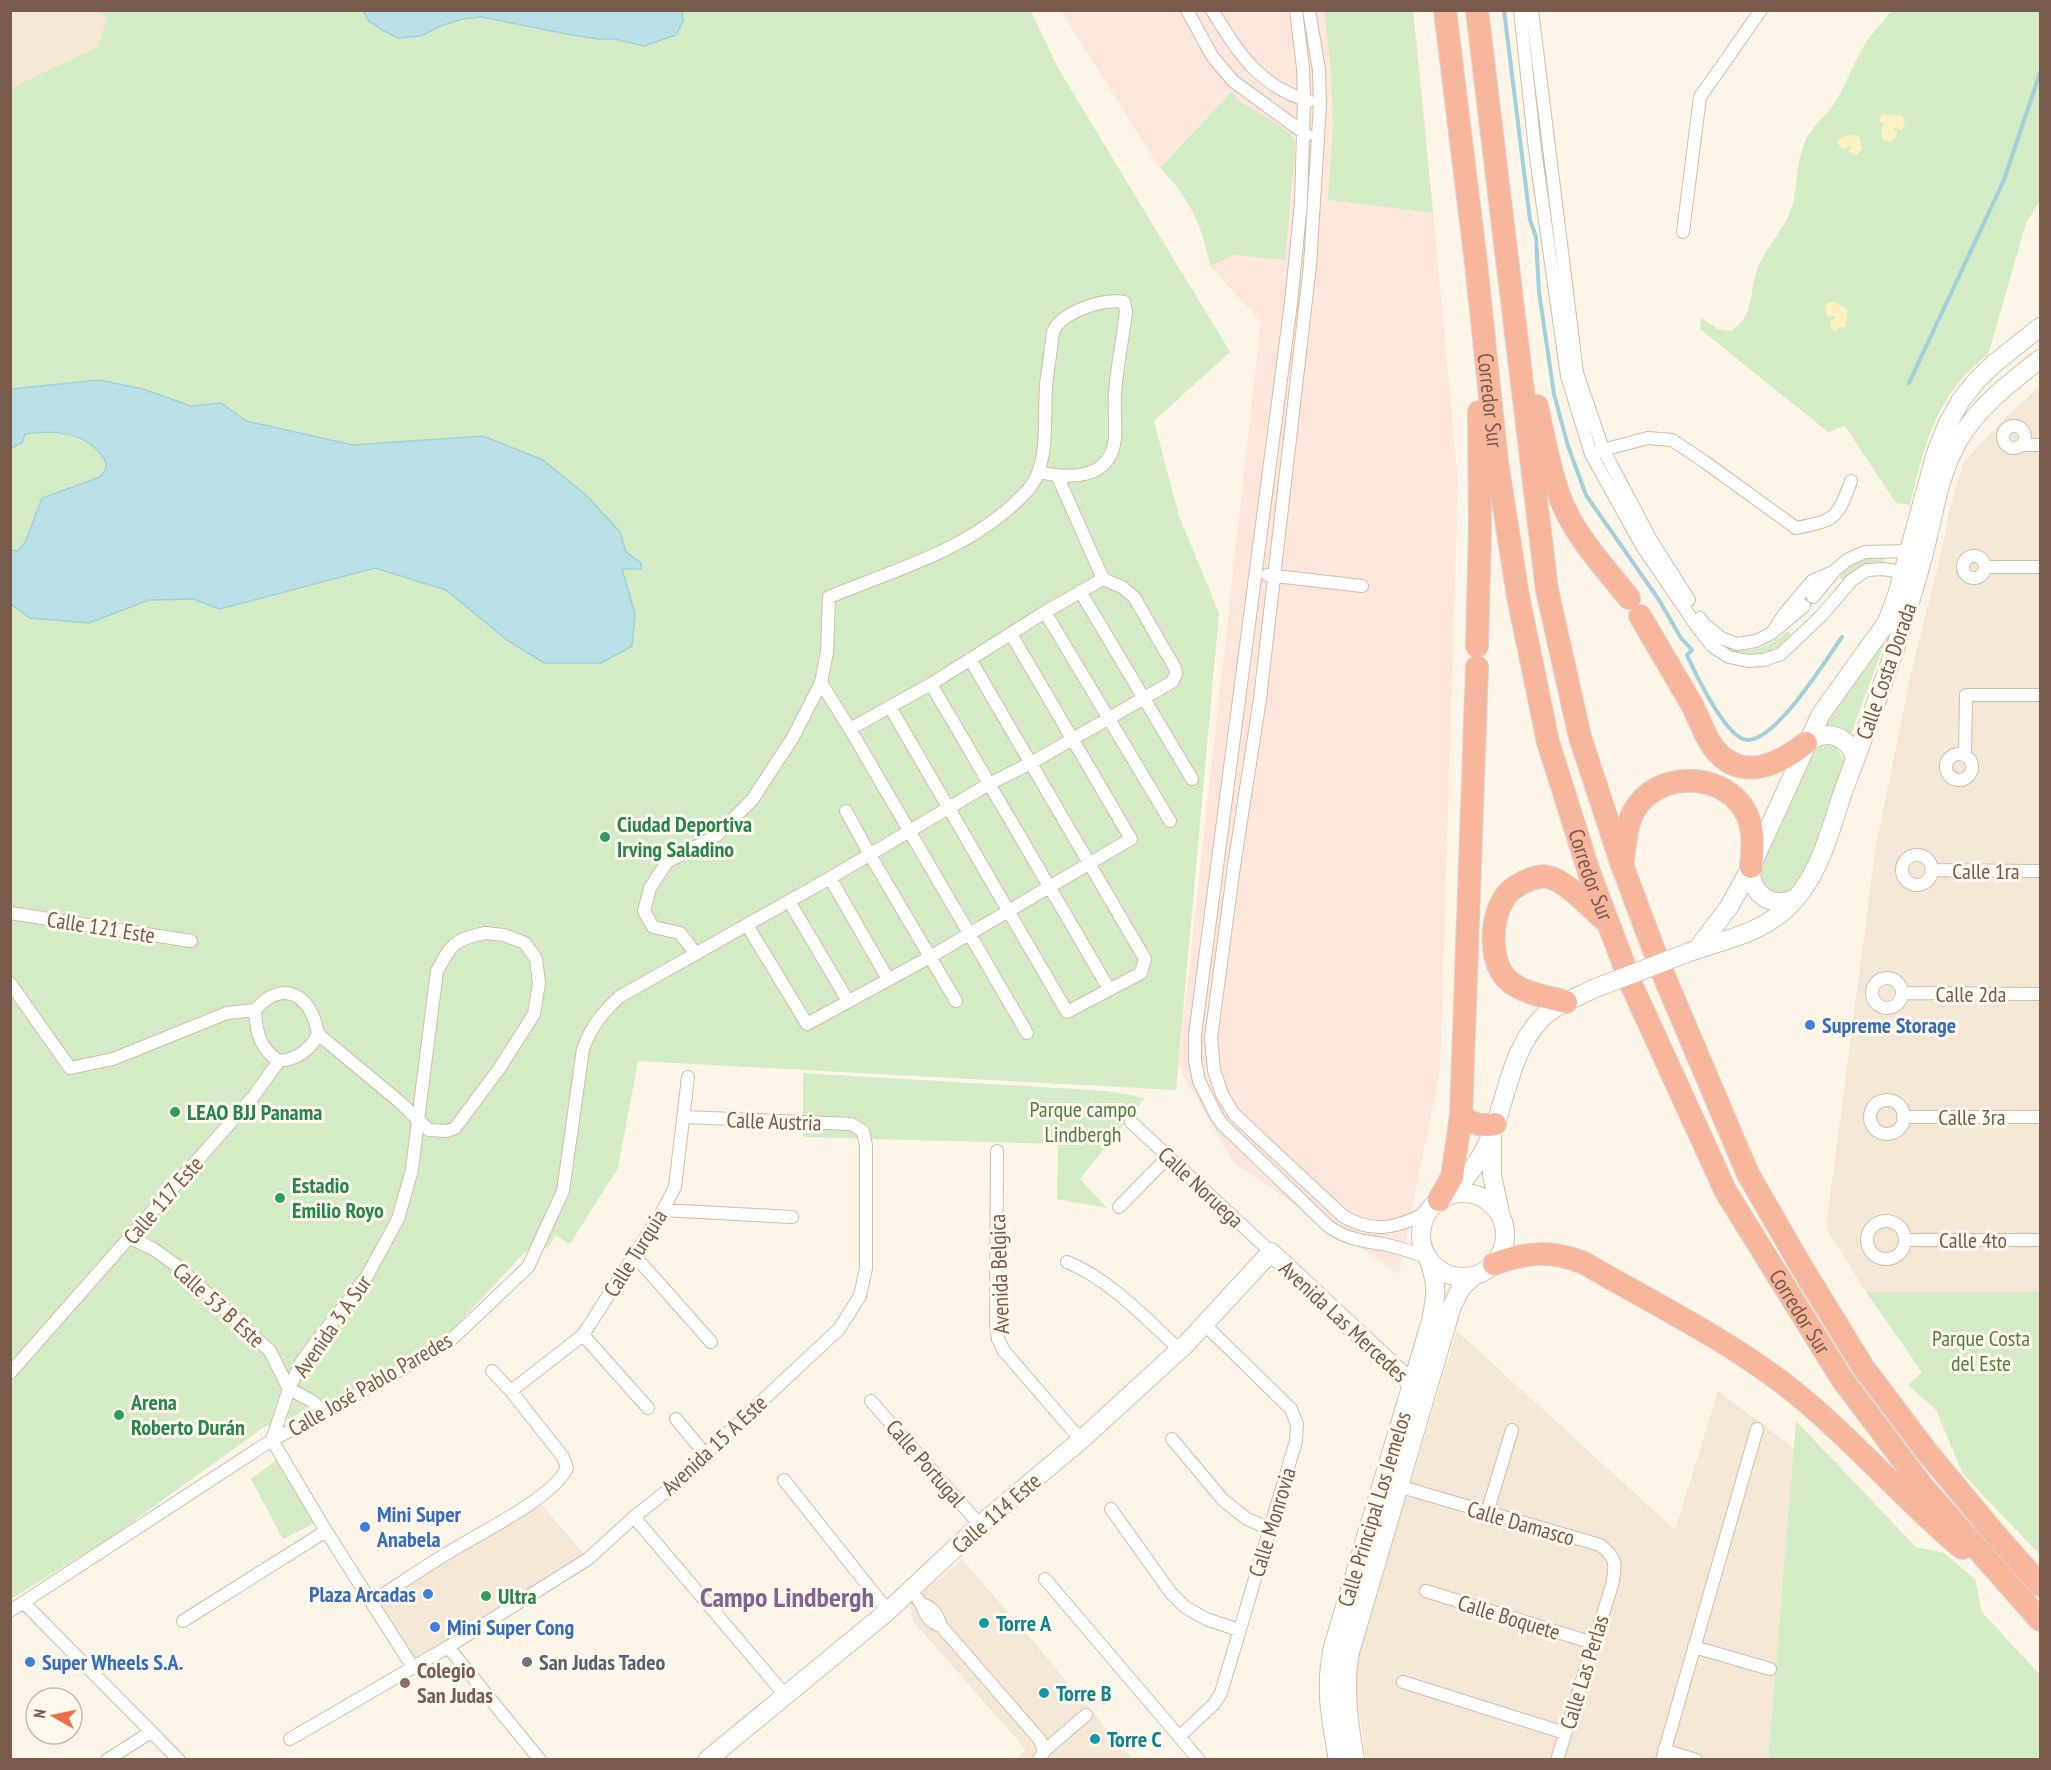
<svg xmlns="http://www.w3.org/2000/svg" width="2051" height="1770" viewBox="0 0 2051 1770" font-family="'PT Sans Narrow',sans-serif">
	<rect width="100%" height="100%" fill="#fdf5e7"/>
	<path fill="#f5e7d6" d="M11 11H92L107 17 97 47 11 88Z
		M2040 386V1292H1866L1826 1228 1876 845 1912 669 1938 566 1951 504 1963 463 2008 415Z
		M1457 1331 1675 1530 1718 1391 1794 1448 1768 1759H1366L1354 1678 1359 1652Z
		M537 1499 588 1559 412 1666 372 1602Z
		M962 1559 1042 1652 1132 1759H1016L1026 1750 913 1621 910 1604Z"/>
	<path fill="#fde6db" d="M1061 11H1413L1421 82 1458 482 1440 1070 1399 1274 1234 1163 1178 1066 1261 322 1210 266 1202 228 1178 186 1160 168Z"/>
	<path fill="#d4ecc5" d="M92 11H1031L1058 68 1230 352 1154 421 1179 516 1219 613 1176 1090 638 1061 618 1168 570 1244 556 1236 547 1249 534 1243 448 1334 336 1401 264 1427 110 1538 11 1599V88L97 47 107 17Z
		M1324 11H1413L1433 213 1328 200 1333 124 1330 60Z
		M1891 11H2040V201L2026 223 1988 355C1938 389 1923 449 1910 505L1896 503 1845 426 1828 432 1700 329 1701 318 1718 329 1731 331C1758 313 1747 289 1760 263 1770 242 1787 226 1793 203 1797 183 1797 163 1804 144 1809 129 1822 120 1831 108 1843 92 1849 72 1859 55 1867 38 1880 25 1891 11Z
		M1231 92 1241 102 1288 131 1294 139 1295 151 1285 260 1234 255 1210 266C1203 227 1189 197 1160 168Z
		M1883 556 1885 560 1884 562 1867 565 1844 581 1840 578 1841 574C1853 562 1866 558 1883 556Z
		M1786 632H1789L1791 635C1783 648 1768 657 1753 658 1747 658 1739 654 1733 653V650C1738 649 1742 650 1747 650 1763 649 1774 642 1786 632Z
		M1885 642 1851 734 1839 727 1822 725Z
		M1826 744 1836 746 1844 761C1832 797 1815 870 1787 894 1767 894 1761 888 1758 869L1816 745Z
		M803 1073 1107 1091 1145 1098 1080 1179 1107 1208 1057 1199 1058 1144 803 1137Z
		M1866 1292H2040V1555L1963 1474 1936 1410 1908 1385 1922 1372Z
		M1796 1421 1916 1547 1944 1553 1975 1579 1982 1612 2040 1675V1759L1768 1760Z
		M276 1460 315 1523 283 1539 251 1479Z"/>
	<path fill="#fdf1c2" d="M1883 114 1902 116 1905 122 1902 130H1898L1896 127 1893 128 1897 132V137L1890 142 1884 140 1881 135 1883 124 1879 121 1880 117Z
		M1854 135 1859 137 1862 149 1856 155 1851 154 1849 152 1851 145 1844 149 1840 148 1837 141 1844 136Z
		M1835 302 1846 308 1848 314 1845 327H1839L1836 332 1830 327 1831 322 1836 317 1834 316 1828 317 1825 309 1828 303Z"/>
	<path fill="#bbe1e8" stroke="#a1d0da" stroke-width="1.5" d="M682 10 683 21 676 35 644 46 615 39H598L567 34 482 17 462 19 438 27 421 36 398 38 384 31 369 21 363 11Z
		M99 380 143 389 191 406 221 403 246 421 353 445 483 436 543 460 587 496 620 532 626 552 641 563V569H622L635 614 632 646 601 663H544L507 640 446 590 375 568 220 609 193 599 149 600 89 623 30 618 11 604V550L18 551 26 541 42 498 100 477C107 469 109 465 102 456 84 431 54 430 25 434L22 443 11 448V389Z"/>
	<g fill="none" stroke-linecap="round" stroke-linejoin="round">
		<path stroke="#a1d0da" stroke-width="4" d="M1504 10 1530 220 1536 237 1539 292 1554 394 1568 446 1586 495 1659 600 1681 638 1692 650 1687 655C1696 675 1723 731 1743 739 1771 750 1827 658 1842 637
			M1909 383 2004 180 2040 73"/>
		<g stroke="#cfbdac" stroke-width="14">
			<path id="street" d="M1187 10 1212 56 1233 81 1307 135
				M1212 10C1238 52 1258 86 1309 101
				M1296 10 1303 68 1304 100 1301 203 1291 303 1195 1035V1060L1199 1081 1216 1115 1222 1124 1328 1226C1346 1239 1362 1241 1383 1244 1398 1247 1412 1252 1426 1257
				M1309 10 1319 70 1320 104 1310 265 1260 699 1234 866 1211 1038 1214 1070 1222 1094 1234 1114 1343 1216C1373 1234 1397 1228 1426 1213
				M1520 10 1535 150 1567 376 1591 454 1642 546 1698 628 1712 646 1729 657 1748 661 1764 660 1781 654 1821 616 1852 580 1867 570 1882 569 1903 572
				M1532 10 1577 373 1603 449 1651 540 1689 600
				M1683 232 1700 97 1761 10
				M2003 437a11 11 0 1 1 22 0a11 11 0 1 1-22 0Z
				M2022 445H2040
				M1595 452 1648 438 1672 440 1705 462 1796 528C1836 520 1837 519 1851 481
				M1057 475 1103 579
				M1963 567a11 11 0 1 1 22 0a11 11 0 1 1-22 0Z
				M1985 567H2040
				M1267 575 1362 586
				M1080 591 1192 779
				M1813 597 1833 573
				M1045 612 1170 821
				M1700 618 1704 624 1721 638 1737 644 1756 641 1772 633 1785 613 1812 581 1833 572 1847 560 1865 552 1908 551
				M1778 628 1804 606
				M821 683 850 729 1027 1033
				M931 684 1109 989
				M890 707 1067 1012 1141 973 1145 959 970 659
				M1946 767a13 13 0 1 1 26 0a13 13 0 1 1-26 0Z
				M1965 756 1966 695H2040
				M846 811 870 855 956 1001
				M1902 870a15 15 0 1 1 30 0a15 15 0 1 1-30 0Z
				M1931 870 2040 871
				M830 878 888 979
				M789 901 848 1001
				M10 913 191 941
				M747 925 807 1024 930 957 1131 839 1011 634
				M485 933 504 935 525 943 536 959 539 983 534 1014 499 1069 455 1128 447 1131 429 1130 418 1120 437 971C451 945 454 939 485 933Z
				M696 954 680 933 653 927 644 911 650 888 667 862 716 836 752 800 792 739 821 683 827 652 829 597C894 570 965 551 1016 502 1025 493 1034 485 1038 473 1048 445 1044 416 1046 386 1048 368 1051 350 1053 332 1061 312 1103 298 1124 302L1126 311C1123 339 1117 366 1115 393 1114 409 1116 424 1115 439 1110 480 1070 479 1039 472
				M1872 993a15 15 0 1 1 30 0a15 15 0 1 1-30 0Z
				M10 983 70 1068 113 1059 227 1013 255 1010C284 977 312 996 318 1034
				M1902 993 2040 994
				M255 1010C256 1032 260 1049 279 1061
				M318 1034 401 1103 418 1120 412 1170 398 1219 367 1276 302 1361 289 1389 272 1440 326 1531 412 1666
				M1870 1117a17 17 0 1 1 34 0a17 17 0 1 1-34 0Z
				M1903 1117H2040
				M1131 1122 1271 1252
				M997 1151 996 1323 998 1339 1004 1351 1081 1440
				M1119 1207 1169 1156
				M663 1210 792 1217
				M1867 1240a19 19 0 1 1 38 0a19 19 0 1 1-38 0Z
				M130 1238 152 1248 177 1266 270 1351 289 1389 312 1401 325 1413
				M1905 1240H2040
				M634 1255 711 1342
				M1067 1262C1111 1280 1145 1318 1180 1350
				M583 1335 648 1408
				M10 1373 253 1097 279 1061C297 1059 310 1051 318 1034
				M511 1391 583 1335 663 1210 675 1187 688 1077
				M871 1401 980 1525
				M676 1419 705 1454
				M1172 1439 1223 1500 1247 1519 1270 1529
				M784 1480 888 1611
				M1398 1486 1600 1545C1617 1558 1616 1564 1612 1585L1557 1760
				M1111 1509 1171 1593 1185 1607 1206 1619 1239 1630
				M1487 1513 1512 1430
				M634 1517 785 1695
				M1045 1579 1199 1760
				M1426 1591 1593 1643
				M918 1599C927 1611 923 1620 941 1626
				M372 1602C398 1585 424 1567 451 1551 480 1533 554 1497 567 1468L563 1457 511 1391 492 1371
				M24 1603 179 1760
				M922 1604C933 1607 938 1615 941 1626L1040 1740 1044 1751
				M10 1611 272 1440 325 1413 450 1341 528 1267 563 1191 583 1049C591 1027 602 1013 619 997L830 878 989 784 1031 763 1172 682 1176 674 1175 668 1134 597 1122 587 1103 579 1045 612 931 684 850 729
				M183 1621 326 1531
				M448 1647 540 1760
				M1694 1647 1770 1669
				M1403 1682 1565 1733
				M1180 1736 1214 1704 1221 1693 1296 1441 1297 1424 1291 1409 1205 1325
				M290 1739 448 1647 588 1559 634 1517 678 1482 705 1454 839 1329 860 1296 866 1268V1146L863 1131 851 1124 684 1117
				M1664 1750 1696 1760
				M107 1760 151 1732
				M1039 1760 1044 1751 1086 1715
				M1662 1760 1757 1429"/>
		</g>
		<g stroke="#d5bfac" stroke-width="20">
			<path id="secondary" d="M1806 743C1826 728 1850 735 1855 760
				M1751 867C1749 894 1773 911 1797 897
				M1697 949 1729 907 1751 867 1821 714 1887 622 1897 595 1936 453 1947 425 1961 400 1978 379 1995 363 2040 327
				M1687 953C1721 940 1756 936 1786 909 1819 879 1829 833 1843 792 1871 717 1900 641 1921 564 1933 523 1937 475 1960 438 1979 406 2011 382 2040 359
				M1492 1139V1175L1500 1213
				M1421 1235a42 42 0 1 1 84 0a42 42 0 1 1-84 0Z
				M1451 1194C1469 1176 1483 1157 1492 1133 1507 1096 1512 1049 1541 1019 1555 1005 1576 998 1593 989
				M707 1760 888 1611 980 1525 1081 1440 1186 1344 1271 1252 1412 1384 1416 1387 1423 1382 1437 1356
				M1338 1760C1331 1719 1324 1689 1333 1647L1431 1321C1436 1297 1438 1285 1429 1261
				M1355 1760C1349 1723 1343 1689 1350 1652L1452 1306 1461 1288 1474 1276"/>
		</g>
		<g stroke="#dcd4d0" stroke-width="24">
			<g id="highway">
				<path id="s1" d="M1445 10 1476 263 1497 462 1518 596 1548 742 1589 872 1632 986 1726 1192 1842 1379 1923 1487 2040 1620"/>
				<path d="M1477 10 1547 590 1580 737 1622 865 1661 969 1748 1174 1801 1266 1863 1367 1927 1452 1995 1534 2040 1585"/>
				<path d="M1537 406C1544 437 1549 470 1561 500 1575 536 1605 568 1629 598"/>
				<path d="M1640 616C1657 645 1674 674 1691 703 1698 716 1703 731 1711 744 1737 783 1776 767 1806 743"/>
				<path d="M1477 646 1480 529 1479 412"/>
				<path d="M1623 860C1625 844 1626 826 1634 811 1656 771 1720 771 1744 809 1755 827 1753 848 1751 867"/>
				<path d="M1566 1002C1549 997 1525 994 1510 982 1488 963 1490 920 1505 897 1510 889 1518 885 1526 881 1534 878 1540 875 1548 877 1567 881 1591 909 1606 921"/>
				<path d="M1461 1116C1472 1124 1482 1127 1495 1124"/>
				<path d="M1439 1200 1452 1177 1461 1116 1477 667"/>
				<path d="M1494 1264C1526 1252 1552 1250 1584 1263 1656 1305 1733 1342 1798 1395 1856 1442 1904 1500 1962 1548"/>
			</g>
		</g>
		<use href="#street" stroke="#fff" stroke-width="12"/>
		<use href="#secondary" stroke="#fff" stroke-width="18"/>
		<use href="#highway" stroke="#f8b69d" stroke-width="22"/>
		<g stroke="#d5bfac" stroke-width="20" stroke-linecap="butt">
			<path id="secondary-bridge" d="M1593 989 1687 953"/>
		</g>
		<use href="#secondary-bridge" stroke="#fff" stroke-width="18"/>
	</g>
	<g fill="#2e9e5b" stroke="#fff9ee" stroke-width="2">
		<circle cx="605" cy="837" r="6"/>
		<circle cx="175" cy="1112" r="6"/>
		<circle cx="280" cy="1198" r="6"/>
		<circle cx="119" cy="1415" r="6"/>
		<circle cx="486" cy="1596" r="6"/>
	</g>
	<g fill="#3f7fe0" stroke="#fff9ee" stroke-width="2">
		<circle cx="1810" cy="1025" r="6"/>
		<circle cx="365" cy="1527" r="6"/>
		<circle cx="428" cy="1594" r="6"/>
		<circle cx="435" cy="1627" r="6"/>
		<circle cx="30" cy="1662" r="6"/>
	</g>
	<g fill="#0f9aa8" stroke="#fff9ee" stroke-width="2">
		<circle cx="984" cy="1623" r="6"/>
		<circle cx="1044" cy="1693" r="6"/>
		<circle cx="1095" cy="1739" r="6"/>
	</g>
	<circle fill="#6b7280" stroke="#fff9ee" stroke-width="2" cx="527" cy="1662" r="6"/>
	<circle fill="#8d6e63" stroke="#fff9ee" stroke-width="2" cx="405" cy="1683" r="6"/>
	<g text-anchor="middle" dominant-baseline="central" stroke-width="6" stroke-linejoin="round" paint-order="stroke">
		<g font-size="22" fill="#785b4a" stroke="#fff9ee">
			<text stroke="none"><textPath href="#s1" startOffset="393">Corredor Sur</textPath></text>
			<text transform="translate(1886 671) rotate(-71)">Calle Costa Dorada</text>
			<text x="1986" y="871">Calle 1ra</text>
			<text stroke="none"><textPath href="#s1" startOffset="879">Corredor Sur</textPath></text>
			<text transform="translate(101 927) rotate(9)">Calle 121 Este</text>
			<text x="1971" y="994">Calle 2da</text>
			<text x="1972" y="1117">Calle 3ra</text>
			<text transform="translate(774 1121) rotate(2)">Calle Austria</text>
			<text transform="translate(1201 1187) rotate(43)">Calle Noruega</text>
			<text transform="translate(163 1200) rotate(-49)">Calle 117 Este</text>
			<text x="1973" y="1240">Calle 4to</text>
			<text transform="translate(635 1253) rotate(-58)">Calle Turquia</text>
			<text transform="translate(999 1274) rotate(-92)">Avenida Belgica</text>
			<text transform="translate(219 1305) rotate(42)">Calle 53 B Este</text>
			<text stroke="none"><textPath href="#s1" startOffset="1365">Corredor Sur</textPath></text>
			<text transform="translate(1344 1321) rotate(43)">Avenida Las Mercedes</text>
			<text transform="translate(332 1326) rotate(-55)">Avenida 3 A Sur</text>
			<text transform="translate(370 1384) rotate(-30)">Calle José Pablo Paredes</text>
			<text transform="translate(714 1445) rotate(-43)">Avenida 15 A Este</text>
			<text transform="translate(926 1463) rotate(49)">Calle Portugal</text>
			<text transform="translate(1374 1509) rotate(-73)">Calle Principal Los Jemelos</text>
			<text transform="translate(996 1513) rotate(-41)">Calle 114 Este</text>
			<text transform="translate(1272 1522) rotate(-73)">Calle Monrovia</text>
			<text transform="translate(1521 1523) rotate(16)">Calle Damasco</text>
			<text transform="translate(1509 1617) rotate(17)">Calle Boquete</text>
			<text transform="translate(1584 1672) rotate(-73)">Calle Las Perlas</text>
		</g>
		<g font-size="22" font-weight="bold" fill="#27864d" stroke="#fff9ee" text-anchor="start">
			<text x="617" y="824">Ciudad Deportiva<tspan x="617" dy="25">Irving Saladino</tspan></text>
			<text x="187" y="1112">LEAO BJJ Panama</text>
			<text x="292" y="1185">Estadio<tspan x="292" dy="25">Emilio Royo</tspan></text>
			<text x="131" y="1402">Arena<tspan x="131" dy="25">Roberto Durán</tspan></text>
			<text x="498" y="1596">Ultra</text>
		</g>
		<g font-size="22" font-weight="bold" fill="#366cbe" stroke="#fff9ee" text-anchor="start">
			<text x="1822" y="1025">Supreme Storage</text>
			<text x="377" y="1514">Mini Super<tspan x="377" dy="25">Anabela</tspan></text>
			<text x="416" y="1594" text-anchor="end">Plaza Arcadas</text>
			<text x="447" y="1627">Mini Super Cong</text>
			<text x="42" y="1662">Super Wheels S.A.</text>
		</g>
		<g font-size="22" fill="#537e42" stroke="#fff9ee">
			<text x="1083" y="1109">Parque campo<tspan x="1083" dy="25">Lindbergh</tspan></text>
			<text x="1981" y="1338">Parque Costa<tspan x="1981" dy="25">del Este</tspan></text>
		</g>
		<g font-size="22" font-weight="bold" fill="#0d838f" stroke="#fff9ee" text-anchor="start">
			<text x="996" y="1623">Torre A</text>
			<text x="1056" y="1693">Torre B</text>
			<text x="1107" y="1739">Torre C</text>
		</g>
		<g font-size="22" font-weight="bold" fill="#5b616d" stroke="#fff9ee" text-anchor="start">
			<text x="539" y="1662">San Judas Tadeo</text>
		</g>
		<g font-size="22" font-weight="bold" fill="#785e54" stroke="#fff9ee" text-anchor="start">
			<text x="417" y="1670">Colegio<tspan x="417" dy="25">San Judas</tspan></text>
		</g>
		<g font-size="28" font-weight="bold" fill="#846294" stroke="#fff9ee">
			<text x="787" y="1596">Campo Lindbergh</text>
		</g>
	</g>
	<rect width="2051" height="1770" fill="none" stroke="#785b4a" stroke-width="24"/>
	<g transform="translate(54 1716) rotate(279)"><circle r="28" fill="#fff9ee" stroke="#c9baac" stroke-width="1.5"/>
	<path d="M0-4.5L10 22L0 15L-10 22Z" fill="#ea704a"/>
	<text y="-9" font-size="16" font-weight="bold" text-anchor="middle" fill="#785b4a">N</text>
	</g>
</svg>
